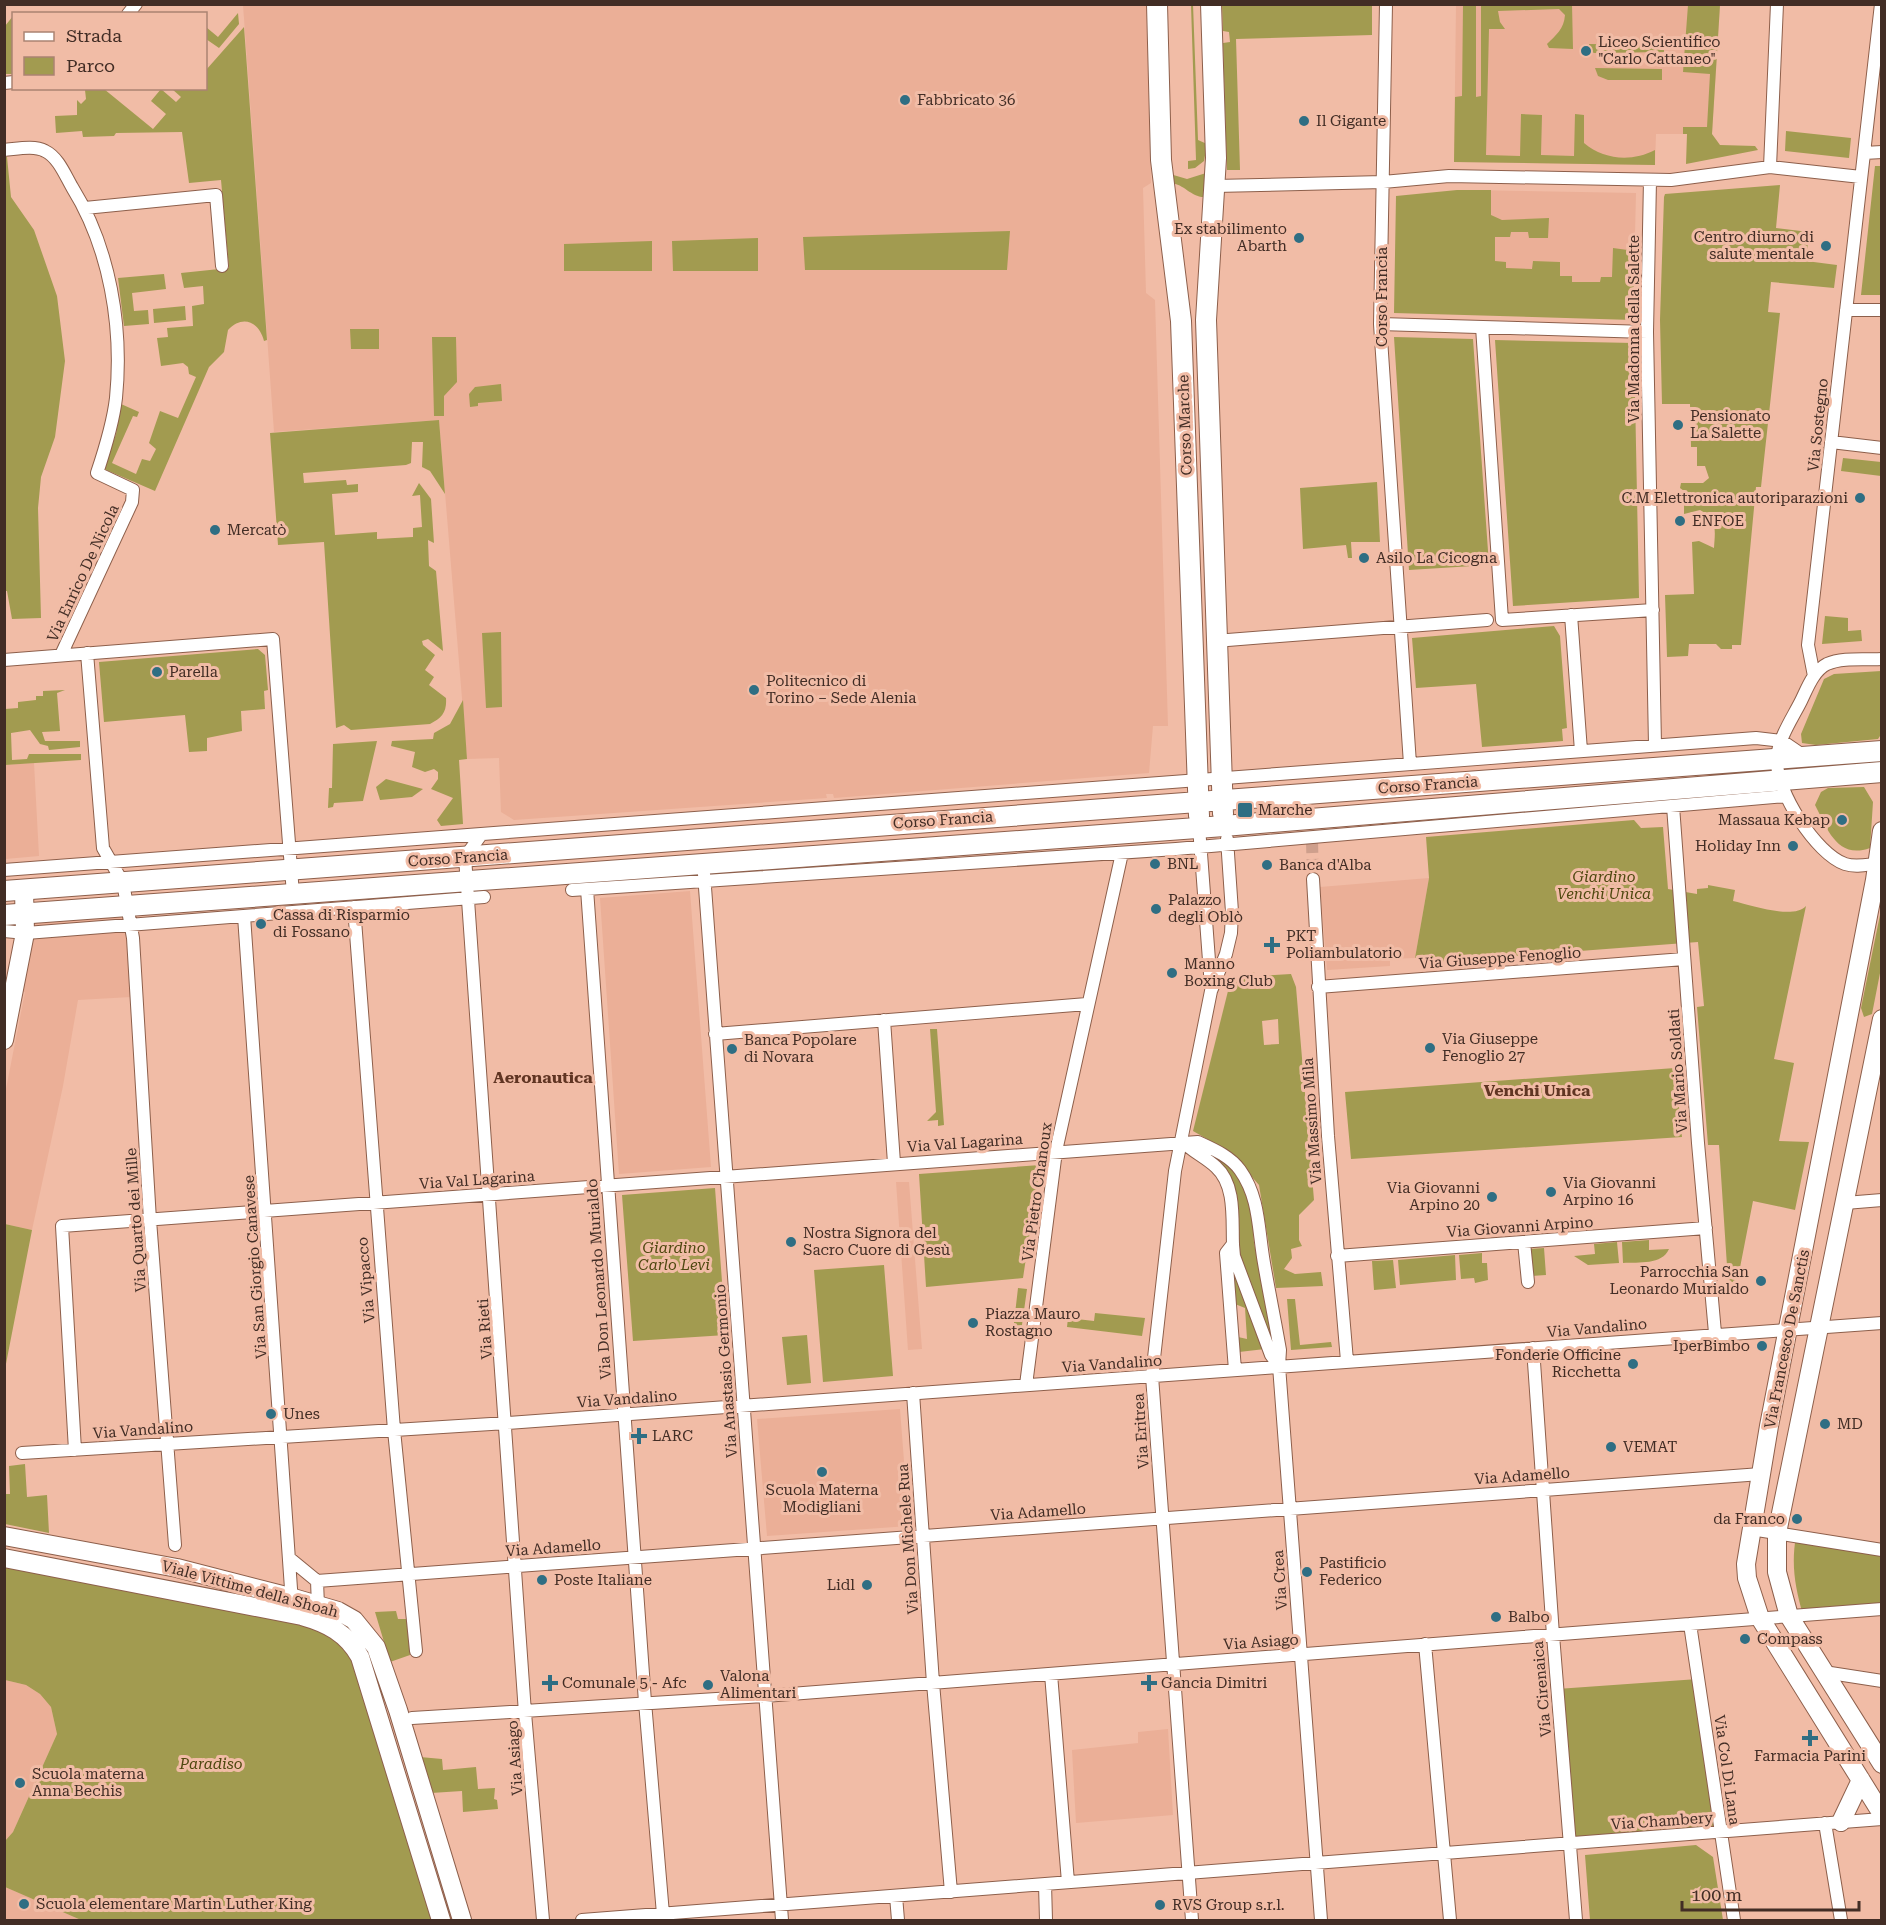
<svg xmlns="http://www.w3.org/2000/svg" width="1886" height="1925" viewBox="0 0 1886 1925" font-family="'Roboto Serif',serif">
	<rect width="100%" height="100%" fill="#f1bca6"/>
	<path fill="#ebaf97" d="M243 5H1146L1151 183 1143 188 1146 293 1155 300 1168 726H1153L1149 773 834 798 833 794H826L827 798 514 820 501 812 499 758 467 759 439 420 274 432Z
		M1456 5H1720L1712 134H1656L1655 165 1454 162Z
		M1468 190 1636 193 1633 320 1468 282Z
		M34 763 39 856 5 859V765Z
		M1429 878 1415 958 1390 959V966L1327 970 1320 887Z
		M690 891 711 1167 619 1174 600 898Z
		M124 908 131 997 78 1000 63 1086 32 1230 5 1224V1094L25 992 16 990 27 915Z
		M896 1182H909L922 1349 908 1350Z
		M900 1409 909 1526 767 1536 757 1419Z
		M5 1680 26 1685 40 1694 51 1707 57 1734 13 1832 5 1841Z
		M1168 1729 1173 1815 1076 1823 1072 1750 1138 1743V1732Z
		M5 1887 81 1920H5Z"/>
	<path fill="#a29b50" fill-rule="evenodd" d="M1193 4 1198 140 1207 144 1204 161 1195 168 1188 169V161L1196 160 1191 5Z
		M1572 4 1573 49 1549 48 1547 44C1556 35 1564 29 1565 15L1559 9 1498 11 1500 22 1505 29H1489L1486 155 1520 156 1521 114 1542 115 1541 155 1574 156 1575 114 1584 115V143C1604 160 1632 162 1655 150V165L1454 162 1455 97 1462 96 1463 5H1476V97L1481 96V5Z
		M1222 5H1372V35L1236 39 1240 170H1227L1223 43 1230 42 1229 32 1223 31Z
		M1688 5H1720L1712 134 1720 145 1755 146 1758 150 1686 164 1687 134H1683V127H1707L1710 74 1683 72Z
		M238 13 239 24 219 48 206 39V27L218 37Z
		M13 16 12 74H5V26Z
		M244 27 267 340 264 341C259 321 242 315 228 330L224 352 209 367 155 491 104 469 116 434 121 404 139 412 137 417 133 416 112 463 136 474 142 459 150 461 156 449 149 443 160 411 178 418 196 377 189 374 188 367 183 363 161 366 157 338 168 337 167 328 193 326 192 306 204 304 203 286 184 288 181 273 229 268 221 180 189 183 182 132 116 133 114 136 83 137 82 131 56 133 55 116 77 115V100L81 104 86 99 85 90 104 89 153 129 166 114 151 101 161 89 176 102 181 97 172 89 206 88V70Z
		M1589 44 1659 45 1664 47V52L1594 53 1589 50Z
		M1595 68 1662 69V80H1608L1598 76Z
		M1786 131 1851 138 1849 158 1785 151Z
		M5 157H7L11 197 34 230 57 296 65 361 55 437 41 477 38 508 41 618 12 619 7 591H4Z
		M1875 166H1882L1881 295H1861Z
		M1206 173 1205 197C1192 198 1184 184 1171 183L1170 174 1187 179Z
		M1780 185 1776 228 1809 232 1806 261 1837 265 1834 288 1771 282 1768 312 1780 313 1761 487H1756L1741 645H1732V649H1721L1716 644H1689L1688 656 1667 657 1665 595 1694 594 1692 542 1699 541 1714 548C1715 531 1718 519 1700 510L1684 514V491L1680 488 1681 483H1703L1709 478 1705 466H1697V447H1691L1690 404H1662L1660 320 1664 197 1665 194Z
		M1457 190H1491V215L1502 220 1549 218 1548 238H1529L1528 232H1511L1510 237H1495V261L1506 262V268L1532 269 1533 261 1560 262V276H1572V282H1600L1601 277H1612L1613 248 1635 251 1633 320 1394 313 1396 196Z
		M1010 231 1007 270H805L803 237Z
		M758 238V271H673L672 241Z
		M652 241V271H564V244Z
		M164 274 166 289 132 293 134 311 148 310 149 324 124 326 118 278Z
		M185 306 186 320 154 323 153 309Z
		M350 329H379V349H351Z
		M432 337H456L457 382 444 396V416H434Z
		M1394 337 1473 339 1489 565 1409 570Z
		M1495 340 1634 343 1639 598 1513 606Z
		M501 384 502 401 478 403V406L470 407 469 394 475 387Z
		M439 420 445 494 430 471 422 467 423 442H412L411 463 406 465 303 473 304 483 346 480 347 485 358 484V492L332 494 335 535 377 532V539L413 537V528L422 527 420 495 412 496 419 483 431 499 434 543 428 540 429 566 436 571 443 651 428 639 422 641 423 645 435 655 425 670 434 677 429 685 446 698C447 712 442 718 430 724L351 730 344 725 336 728 324 542 278 545 270 433Z
		M1843 458 1881 462V476L1841 471Z
		M1377 482 1380 542H1351L1352 558H1348L1346 545 1303 549 1300 488Z
		M1825 616 1848 618V631L1861 630 1862 641 1822 644Z
		M1554 626 1560 636 1567 728 1562 729 1563 741 1482 747 1476 684 1416 688 1412 638Z
		M501 632 502 707 486 708 482 633Z
		M258 649 265 655 268 690 264 691 265 709 241 711 242 731 207 738V751L189 752 185 715 104 722 99 662Z
		M1881 671 1882 733 1878 739 1816 745 1802 743 1801 734 1824 679 1834 674Z
		M65 690 57 693 60 731 42 732 45 741H80V747L49 750 48 746 40 744 30 730 11 733 12 760 27 759 29 754H81V760L5 765V709L18 708V702L36 700V696H43V691Z
		M463 700 467 759 459 760 463 824 441 826 437 820 453 798 431 789 438 779V772L434 769 425 772 412 767 415 752 391 746 392 741 433 739 434 733 450 724Z
		M377 741 363 801 334 803 333 807 328 808 329 788H332L333 744Z
		M386 779 423 789 412 797 380 800 376 787Z
		M1864 787 1873 802 1870 848C1837 860 1827 828 1815 805L1821 792 1828 788Z
		M1634 820 1641 828 1663 827 1668 889 1697 894V889L1708 888V885L1735 890 1733 901C1751 905 1793 920 1806 906L1774 1059 1794 1063 1779 1141 1809 1142 1795 1210 1753 1201 1737 1283 1728 1281 1719 1145H1708L1697 1007 1704 1006 1698 942 1424 963 1425 957 1415 958 1429 878 1426 837Z
		M1881 910V968L1872 1014 1864 1017 1861 1008Z
		M1254 972 1255 976 1291 974 1296 987 1314 1200 1299 1215V1240L1302 1246 1291 1249 1292 1258 1284 1269 1295 1274 1321 1272 1323 1286 1276 1288 1259 1185 1230 1152 1193 1131 1228 991 1237 977ZM1278 1019 1279 1044 1264 1045 1262 1021Z
		M930 1029H937L944 1125 938 1126V1120L927 1121 936 1112Z
		M1675 1068 1682 1137 1351 1159 1345 1092Z
		M1202 1151C1229 1157 1249 1185 1253 1211 1255 1223 1252 1236 1255 1248 1262 1281 1270 1314 1277 1348H1274C1264 1320 1250 1291 1242 1261 1229 1215 1255 1181 1202 1151Z
		M1040 1165 1023 1278 926 1287 919 1174Z
		M715 1188 726 1335 633 1341 622 1195Z
		M5 1224 32 1230 5 1369 4 1224Z
		M1649 1240V1250L1669 1249C1662 1265 1639 1262 1623 1263L1622 1242Z
		M1617 1242 1619 1263 1588 1265 1574 1256 1595 1254 1594 1244Z
		M1544 1248 1546 1275 1531 1276 1529 1249Z
		M1482 1253V1263H1487L1488 1280 1475 1283 1474 1278 1461 1279 1459 1255Z
		M1455 1255 1456 1280 1400 1285 1398 1260Z
		M1393 1260 1396 1288 1374 1290 1372 1261Z
		M884 1265 893 1376 823 1382 814 1270Z
		M1232 1265 1265 1349 1239 1352 1238 1337 1247 1339 1245 1308 1235 1304Z
		M1018 1288 1027 1289 1021 1332 1013 1331Z
		M1295 1299 1300 1345 1331 1342 1332 1347 1291 1350 1287 1299Z
		M1095 1313 1145 1318 1142 1336 1067 1327 1068 1318 1094 1321Z
		M807 1335 811 1383 787 1385 782 1337Z
		M25 1464 27 1497 47 1495 49 1533 5 1524V1494H10L9 1466Z
		M1796 1536 1881 1550V1609L1803 1615C1795 1587 1791 1565 1796 1536Z
		M5 1562 297 1623 344 1641 357 1661 433 1920H81L5 1887V1841L13 1832 57 1734 51 1707 40 1694 26 1685 5 1680Z
		M396 1611 398 1619H408L410 1655 390 1662 375 1612Z
		M1698 1679 1721 1832 1570 1843 1557 1689Z
		M420 1757 442 1759 443 1770 476 1767 478 1789 495 1788 494 1799 497 1800 498 1809 463 1812 462 1791 431 1793Z
		M1696 1845 1713 1857 1723 1920H1590L1585 1855Z"/>
	<g fill="none" stroke-linecap="round" stroke-linejoin="round">
		<path stroke="#ce9f8c" stroke-width="12" stroke-dasharray="12 6" stroke-linecap="butt" d="M1312 841 1313 879"/>
		<g stroke="#8d5f4b" stroke-width="14">
			<path id="street" d="M1386 4 1380 324 1410 764
				M128 14 136 4
				M4 83 14 82
				M4 150C17 149 34 145 45 151 58 157 65 175 72 187 110 248 123 327 116 398 113 424 105 449 97 473L133 490 132 502 61 655
				M1864 153 1882 152
				M1770 167 1777 4
				M1650 180 1647 332 1655 745
				M1215 186 1383 182 1449 176 1671 180 1770 167 1861 177
				M85 208 216 195 222 266
				M1846 310H1882
				M1380 324 1647 332
				M1482 327 1502 620 1653 610
				M1831 442 1882 448
				M1571 615 1581 751
				M1215 641 1487 620
				M87 653 103 848 123 883 133 938 150 1220 175 1545
				M1882 659C1865 660 1842 657 1827 664 1813 671 1807 689 1801 701 1792 719 1777 740 1777 761 1776 791 1816 854 1845 864 1857 868 1869 864 1882 863
				M4 660 273 639 293 894
				M1814 676 1808 645 1881 4
				M1673 806 1698 1143 1715 1333
				M1199 827 1211 987
				M481 835 465 857 525 1713 543 1920
				M4 870 1756 738 1782 741 1804 756
				M704 874 782 1920
				M1313 879 1328 1136 1347 1361
				M587 889 645 1702 663 1914
				M572 890 1176 849 1785 796
				M354 907 394 1430 416 1651
				M244 916 292 1603
				M4 931 26 933 484 897
				M1318 987 1684 959
				M884 1020 894 1163
				M715 1034 1087 1004
				M1182 1141C1193 1152 1205 1157 1216 1167 1236 1185 1232 1220 1233 1244L1226 1253 1235 1370
				M1845 1203 1882 1200
				M1524 1242 1528 1282
				M1233 1245 1234 1256 1271 1355 1279 1366
				M1337 1256 1706 1228
				M1533 1348 1553 1635 1576 1920
				M1026 1385 1056 1151 1122 853
				M913 1393 933 1683 951 1892
				M75 1450 62 1226 1198 1142C1213 1149 1230 1156 1240 1170 1260 1198 1258 1230 1264 1263 1269 1292 1275 1321 1280 1350L1279 1366 1321 1920
				M22 1453 507 1423 1882 1323
				M1751 1529 1882 1550
				M289 1558 317 1581 1761 1474
				M312 1608 318 1606 317 1581
				M1690 1624 1734 1920
				M1425 1644 1450 1920
				M1824 1672 1882 1681
				M1051 1674 1068 1882
				M412 1718 765 1696 1882 1609
				M1825 1823 1841 1920
				M1045 1884 1046 1920
				M896 1896 898 1920
				M582 1920 1882 1819
				M1192 1920 1152 1376 1175 1171 1211 991 1226 954 1231 933 1232 912 1227 839"/>
		</g>
		<g stroke="#8d5f4b" stroke-width="20">
			<path id="secondary" d="M1882 831 1875 880 1769 1426 1746 1564 1747 1578 1760 1618 1882 1814
				M1882 1019 1777 1533V1572L1789 1616 1882 1764
				M4 1040 25 933 24 890
				M4 1536 177 1568 290 1597 338 1611 354 1620 376 1647 398 1710 462 1920
				M4 1558 302 1616C327 1623 347 1633 360 1657L441 1920
				M1841 1822 1861 1780"/>
		</g>
		<g stroke="#8d5f4b" stroke-width="22">
			<path id="primary" d="M1157 4 1161 160 1181 321 1199 816
				M1211 4 1216 158 1206 320 1223 814
				M4 891 1882 751
				M4 915 1224 826 1882 772"/>
		</g>
		<use href="#street" stroke="#fff" stroke-width="12"/>
		<use href="#secondary" stroke="#fff" stroke-width="18"/>
		<use href="#primary" stroke="#fff" stroke-width="20"/>
	</g>
	<g fill="#2f6e83" stroke="#f1bca6" stroke-width="2">
		<circle cx="1586" cy="51" r="6"/>
		<circle cx="905" cy="100" r="6"/>
		<circle cx="1304" cy="121" r="6"/>
		<circle cx="1299" cy="238" r="6"/>
		<circle cx="1826" cy="246" r="6"/>
		<circle cx="1678" cy="425" r="6"/>
		<circle cx="1860" cy="498" r="6"/>
		<circle cx="1680" cy="521" r="6"/>
		<circle cx="215" cy="530" r="6"/>
		<circle cx="1364" cy="558" r="6"/>
		<circle cx="157" cy="672" r="6"/>
		<circle cx="754" cy="690" r="6"/>
		<rect x="1237" y="802" width="16" height="16" rx="3"/>
		<circle cx="1842" cy="820" r="6"/>
		<circle cx="1793" cy="846" r="6"/>
		<circle cx="1155" cy="864" r="6"/>
		<circle cx="1267" cy="865" r="6"/>
		<circle cx="1156" cy="909" r="6"/>
		<circle cx="261" cy="924" r="6"/>
		<path d="M1269 936h6v6h6v6h-6v6h-6v-6h-6v-6h6z"/>
		<circle cx="1172" cy="973" r="6"/>
		<circle cx="1430" cy="1048" r="6"/>
		<circle cx="732" cy="1049" r="6"/>
		<circle cx="1551" cy="1192" r="6"/>
		<circle cx="1492" cy="1197" r="6"/>
		<circle cx="791" cy="1242" r="6"/>
		<circle cx="1761" cy="1281" r="6"/>
		<circle cx="973" cy="1323" r="6"/>
		<circle cx="1762" cy="1346" r="6"/>
		<circle cx="1633" cy="1364" r="6"/>
		<circle cx="271" cy="1414" r="6"/>
		<circle cx="1825" cy="1424" r="6"/>
		<path d="M636 1427h6v6h6v6h-6v6h-6v-6h-6v-6h6z"/>
		<circle cx="1611" cy="1447" r="6"/>
		<circle cx="822" cy="1472" r="6"/>
		<circle cx="1797" cy="1519" r="6"/>
		<circle cx="1307" cy="1572" r="6"/>
		<circle cx="542" cy="1580" r="6"/>
		<circle cx="867" cy="1585" r="6"/>
		<circle cx="1496" cy="1617" r="6"/>
		<circle cx="1745" cy="1639" r="6"/>
		<path d="M547 1674h6v6h6v6h-6v6h-6v-6h-6v-6h6z"/>
		<path d="M1146 1674h6v6h6v6h-6v6h-6v-6h-6v-6h6z"/>
		<circle cx="708" cy="1685" r="6"/>
		<path d="M1807 1729h6v6h6v6h-6v6h-6v-6h-6v-6h6z"/>
		<circle cx="20" cy="1783" r="6"/>
		<circle cx="24" cy="1904" r="6"/>
		<circle cx="1160" cy="1905" r="6"/>
	</g>
	<g text-anchor="middle" dominant-baseline="central" stroke-width="6" stroke-linejoin="round" paint-order="stroke">
		<g font-size="15" fill="#422d25" stroke="#f1bca6" text-anchor="start">
			<text x="1598" y="42">Liceo Scientifico<tspan x="1598" dy="17">"Carlo Cattaneo"</tspan></text>
			<text x="917" y="100">Fabbricato 36</text>
			<text x="1316" y="121">Il Gigante</text>
			<text x="1287" y="229" text-anchor="end">Ex stabilimento<tspan x="1287" dy="17">Abarth</tspan></text>
			<text x="1814" y="237" text-anchor="end">Centro diurno di<tspan x="1814" dy="17">salute mentale</tspan></text>
			<text x="1690" y="416">Pensionato<tspan x="1690" dy="17">La Salette</tspan></text>
			<text x="1848" y="498" text-anchor="end">C.M Elettronica autoriparazioni</text>
			<text x="1692" y="521">ENFOE</text>
			<text x="227" y="530">Mercatò</text>
			<text x="1376" y="558">Asilo La Cicogna</text>
			<text x="169" y="672">Parella</text>
			<text x="766" y="681">Politecnico di<tspan x="766" dy="17">Torino – Sede Alenia</tspan></text>
			<text x="1258" y="810">Marche</text>
			<text x="1830" y="820" text-anchor="end">Massaua Kebap</text>
			<text x="1781" y="846" text-anchor="end">Holiday Inn</text>
			<text x="1167" y="864">BNL</text>
			<text x="1279" y="865">Banca d'Alba</text>
			<text x="1168" y="900">Palazzo<tspan x="1168" dy="17">degli Oblò</tspan></text>
			<text x="273" y="915">Cassa di Risparmio<tspan x="273" dy="17">di Fossano</tspan></text>
			<text x="1286" y="936">PKT<tspan x="1286" dy="17">Poliambulatorio</tspan></text>
			<text x="1184" y="964">Manno<tspan x="1184" dy="17">Boxing Club</tspan></text>
			<text x="1442" y="1039">Via Giuseppe<tspan x="1442" dy="17">Fenoglio 27</tspan></text>
			<text x="744" y="1040">Banca Popolare<tspan x="744" dy="17">di Novara</tspan></text>
			<text x="1563" y="1183">Via Giovanni<tspan x="1563" dy="17">Arpino 16</tspan></text>
			<text x="1480" y="1188" text-anchor="end">Via Giovanni<tspan x="1480" dy="17">Arpino 20</tspan></text>
			<text x="803" y="1233">Nostra Signora del<tspan x="803" dy="17">Sacro Cuore di Gesù</tspan></text>
			<text x="1749" y="1272" text-anchor="end">Parrocchia San<tspan x="1749" dy="17">Leonardo Murialdo</tspan></text>
			<text x="985" y="1314">Piazza Mauro<tspan x="985" dy="17">Rostagno</tspan></text>
			<text x="1750" y="1346" text-anchor="end">IperBimbo</text>
			<text x="1621" y="1355" text-anchor="end">Fonderie Officine<tspan x="1621" dy="17">Ricchetta</tspan></text>
			<text x="283" y="1414">Unes</text>
			<text x="1837" y="1424">MD</text>
			<text x="652" y="1436">LARC</text>
			<text x="1623" y="1447">VEMAT</text>
			<text x="822" y="1490" text-anchor="middle">Scuola Materna<tspan x="822" dy="17">Modigliani</tspan></text>
			<text x="1785" y="1519" text-anchor="end">da Franco</text>
			<text x="1319" y="1563">Pastificio<tspan x="1319" dy="17">Federico</tspan></text>
			<text x="554" y="1580">Poste Italiane</text>
			<text x="855" y="1585" text-anchor="end">Lidl</text>
			<text x="1508" y="1617">Balbo</text>
			<text x="1757" y="1639">Compass</text>
			<text x="720" y="1676">Valona<tspan x="720" dy="17">Alimentari</tspan></text>
			<text x="562" y="1683">Comunale 5 - Afc</text>
			<text x="1161" y="1683">Gancia Dimitri</text>
			<text x="1810" y="1756" text-anchor="middle">Farmacia Parini</text>
			<text x="32" y="1774">Scuola materna<tspan x="32" dy="17">Anna Bechis</tspan></text>
			<text x="36" y="1904">Scuola elementare Martin Luther King</text>
			<text x="1172" y="1905">RVS Group s.r.l.</text>
		</g>
		<g font-size="15" fill="#422d25" stroke="#f1bca6">
			<text transform="translate(1382 297) rotate(-90)">Corso Francia</text>
			<text transform="translate(1634 329) rotate(-90)">Via Madonna della Salette</text>
			<text transform="translate(1185 425) rotate(-92)">Corso Marche</text>
			<text transform="translate(1818 425) rotate(-84)">Via Sostegno</text>
			<text transform="translate(83 573) rotate(-65)">Via Enrico De Nicola</text>
			<text transform="translate(1428 785) rotate(-4)">Corso Francia</text>
			<text transform="translate(943 820) rotate(-4)">Corso Francia</text>
			<text transform="translate(458 858) rotate(-4)">Corso Francia</text>
			<text transform="translate(1500 958) rotate(-4)">Via Giuseppe Fenoglio</text>
			<text transform="translate(1678 1071) rotate(-94)">Via Mario Soldati</text>
			<text transform="translate(1312 1121) rotate(-94)">Via Massimo Mila</text>
			<text transform="translate(965 1143) rotate(-4)">Via Val Lagarina</text>
			<text transform="translate(477 1180) rotate(-4)">Via Val Lagarina</text>
			<text transform="translate(1037 1192) rotate(-82)">Via Pietro Chanoux</text>
			<text transform="translate(136 1220) rotate(-94)">Via Quarto dei Mille</text>
			<text transform="translate(1520 1227) rotate(-4)">Via Giovanni Arpino</text>
			<text transform="translate(255 1267) rotate(-94)">Via San Giorgio Canavese</text>
			<text transform="translate(599 1279) rotate(-94)">Via Don Leonardo Murialdo</text>
			<text transform="translate(366 1280) rotate(-95)">Via Vipacco</text>
			<text transform="translate(1597 1328) rotate(-5)">Via Vandalino</text>
			<text transform="translate(485 1329) rotate(-94)">Via Rieti</text>
			<text transform="translate(1787 1339) rotate(-79)">Via Francesco De Sanctis</text>
			<text transform="translate(1112 1364) rotate(-4)">Via Vandalino</text>
			<text transform="translate(726 1371) rotate(-94)">Via Anastasio Germonio</text>
			<text transform="translate(627 1399) rotate(-4)">Via Vandalino</text>
			<text transform="translate(143 1430) rotate(-4)">Via Vandalino</text>
			<text transform="translate(1141 1431) rotate(-94)">Via Eritrea</text>
			<text transform="translate(1522 1476) rotate(-4)">Via Adamello</text>
			<text transform="translate(1038 1512) rotate(-4)">Via Adamello</text>
			<text transform="translate(908 1539) rotate(-94)">Via Don Michele Rua</text>
			<text transform="translate(553 1548) rotate(-4)">Via Adamello</text>
			<text transform="translate(1280 1580) rotate(-94)">Via Crea</text>
			<text transform="translate(250 1589) rotate(15)">Viale Vittime della Shoah</text>
			<text transform="translate(1261 1642) rotate(-4)">Via Asiago</text>
			<text transform="translate(1542 1689) rotate(-95)">Via Cirenaica</text>
			<text transform="translate(515 1758) rotate(-94)">Via Asiago</text>
			<text transform="translate(1727 1770) rotate(82)">Via Col Di Lana</text>
			<text transform="translate(1662 1821) rotate(-4)">Via Chambery</text>
		</g>
		<g font-size="15" font-style="italic" fill="#4e480f" stroke="#f1bca6">
			<text x="1604" y="877">Giardino<tspan x="1604" dy="17">Venchi Unica</tspan></text>
			<text x="674" y="1248">Giardino<tspan x="674" dy="17">Carlo Levi</tspan></text>
			<text x="211" y="1764">Paradiso</text>
		</g>
		<g font-size="16" font-weight="bold" fill="#603523" stroke="#f1bca6">
			<text x="543" y="1077">Aeronautica</text>
			<text x="1537" y="1090">Venchi Unica</text>
		</g>
	</g>
	<rect width="1886" height="1925" fill="none" stroke="#422d25" stroke-width="12"/>
	<rect x="12" y="12" width="195" height="78" fill="#f1bca6" stroke="#ab8372" stroke-width="1.5"/>
	<rect x="24" y="32" width="30" height="9" fill="#ffffff" stroke="#ab8372" stroke-width="1.5"/>
	<text x="66" y="42" font-size="18" fill="#422d25">Strada</text>
	<rect x="24" y="57" width="30" height="18" fill="#a29b50" stroke="#ab8372" stroke-width="1.5"/>
	<text x="66" y="72" font-size="18" fill="#422d25">Parco</text>
	<path d="M1682 1901v9h177v-9" fill="none" stroke="#422d25" stroke-width="3"/>
	<text x="1691" y="1901" font-size="18" fill="#422d25" stroke="#f1bca6" stroke-width="4.5" paint-order="stroke">100 m</text>
</svg>
